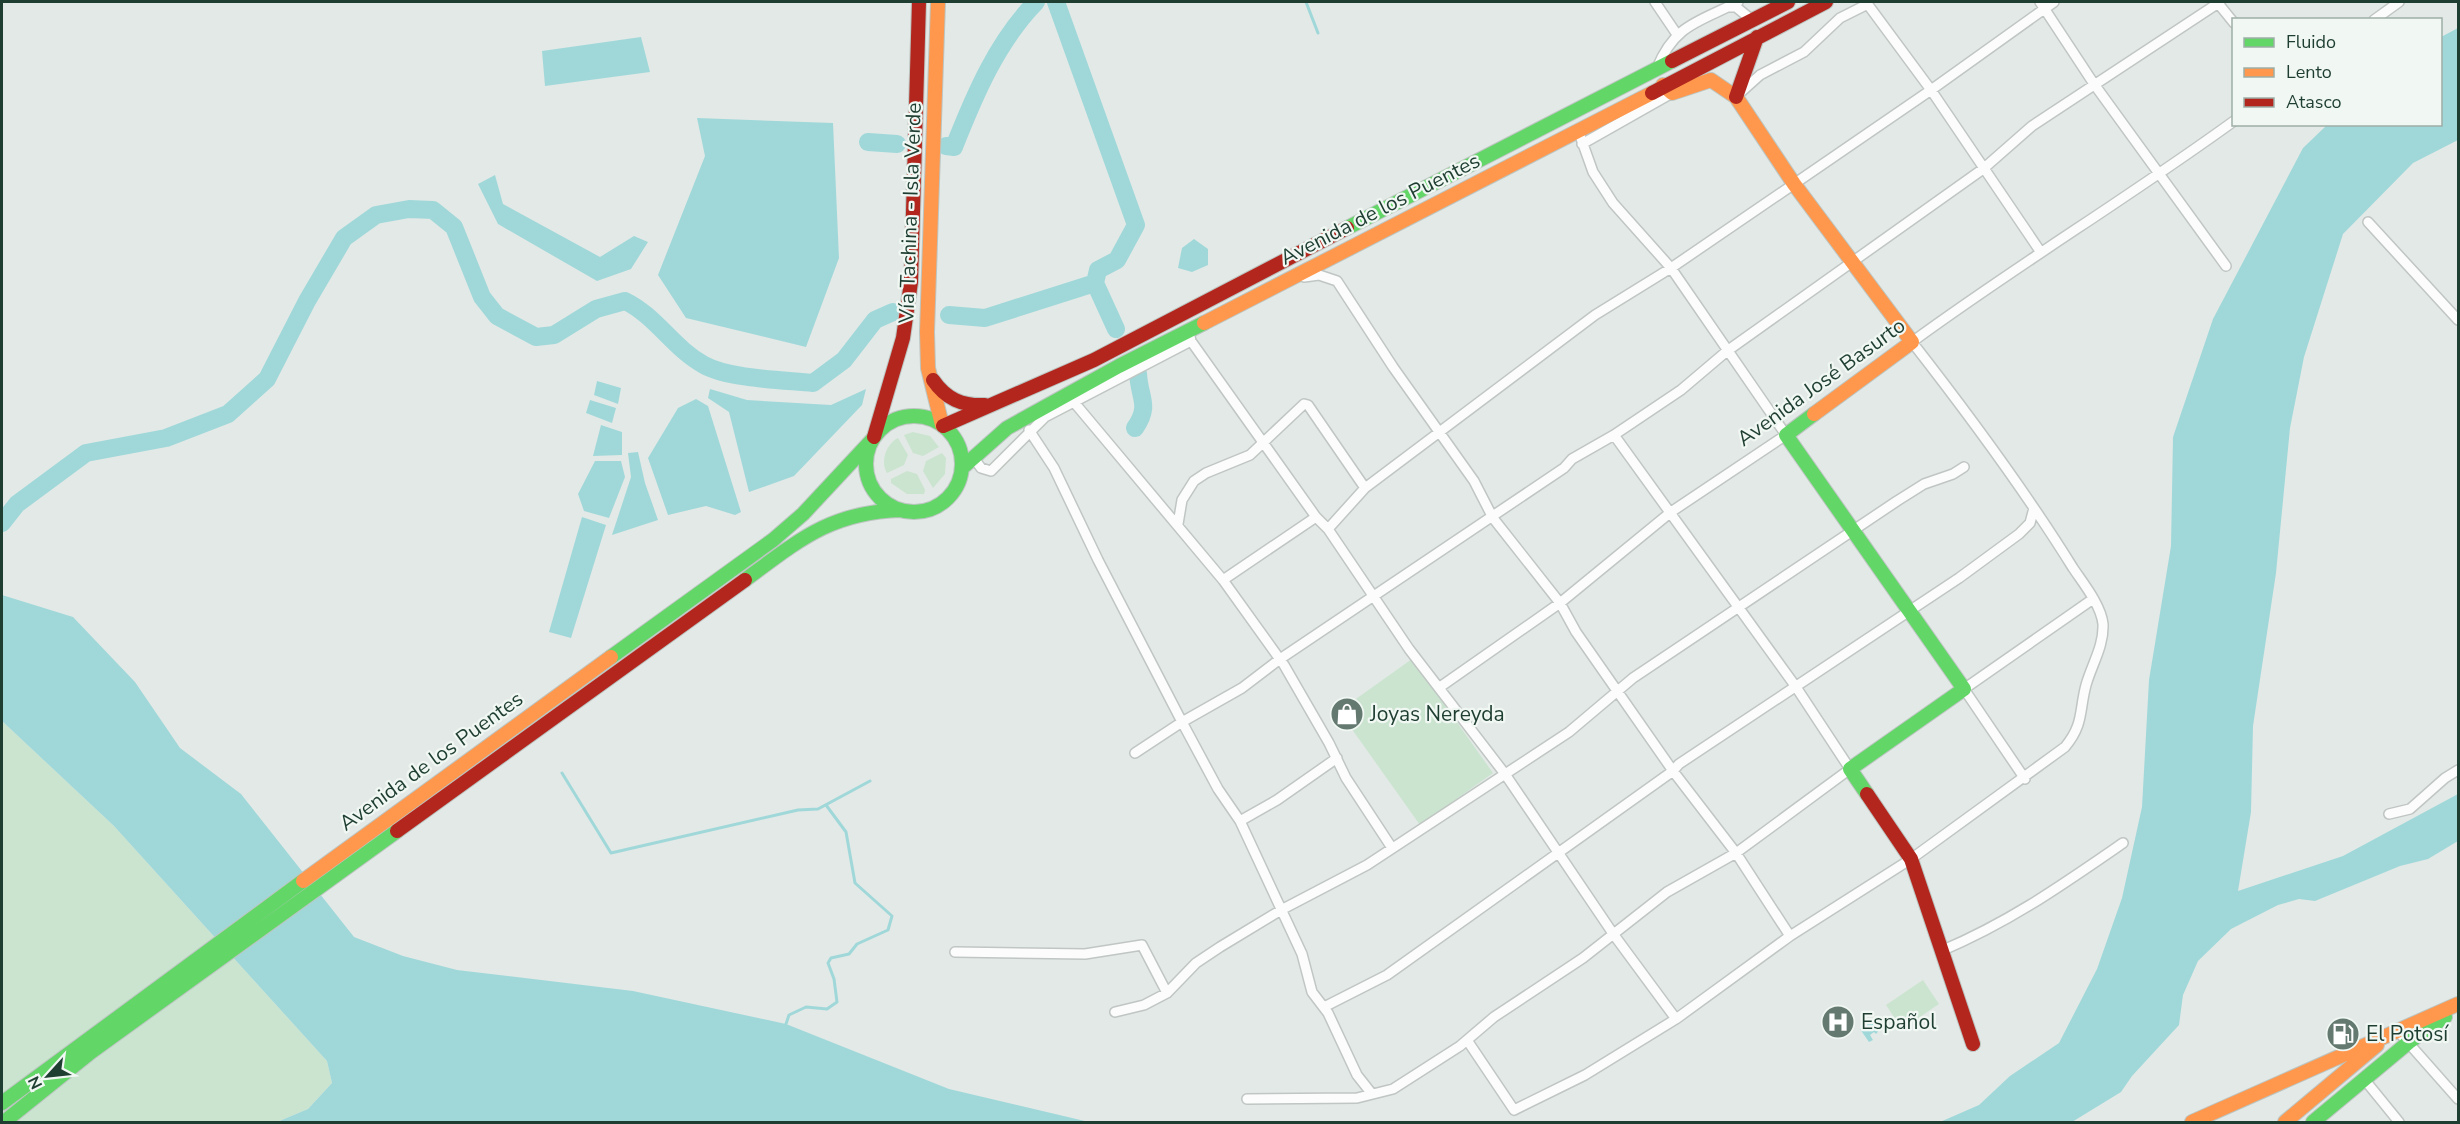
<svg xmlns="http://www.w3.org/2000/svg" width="2460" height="1124" viewBox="0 0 2460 1124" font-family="'Nunito Sans',sans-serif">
	<rect width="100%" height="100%" fill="#e3e9e6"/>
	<path fill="#cbe4d0" d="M913 432 930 436 939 447 923 456 913 453 904 435Z
		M898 438 908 455 904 465 887 473C880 462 886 444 898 438Z
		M942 453 946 458 945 474 933 488 923 471 926 461Z
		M907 471 917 474 925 490 924 494H907L891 483V479Z
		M1412 659 1493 773 1420 825 1339 711Z
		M2 721 114 826 327 1061 332 1083 308 1109 277 1122H2Z
		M1923 980 1939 1004 1902 1029 1886 1005Z"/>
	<path fill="#a0d8da" d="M2458 28V140L2413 163 2343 234 2304 357 2290 428 2276 573 2253 726 2251 812 2238 891 2343 856 2458 794V841L2428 859 2400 866 2315 901 2299 899 2278 905 2231 929 2198 961 2183 995 2179 1025 2132 1076 2121 1092 2072 1122H1940L1979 1105 2010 1076 2059 1043 2097 969 2122 898 2142 807 2149 680 2171 546 2173 437 2213 319 2303 148 2327 125 2440 124 2441 37Z
		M641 37 650 72 545 86 542 51Z
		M697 118 833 123 839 258 806 347 686 318 658 275 705 156Z
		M495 175 503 204 600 257 634 236 648 242 631 269 597 281 498 224 478 184Z
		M1194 239 1208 249V265L1192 272 1178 268 1182 248Z
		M597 381 621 388 618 404 594 395Z
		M710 389 747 400 831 405 866 389 862 405 794 476 749 492 729 412 708 398Z
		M696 399 708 406 741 512 735 515 706 506 668 515 648 458 678 408Z
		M590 400 616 408 612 423 586 413Z
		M601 425 622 432V455L593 456Z
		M638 452 645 483 658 520 612 535 631 477 628 453Z
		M595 461H621L625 477 609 518 584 511 578 494Z
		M582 517 606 525 571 638 549 632Z
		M2 595 73 617 135 682 180 748 241 794 354 937 403 956 457 970 633 991 786 1024 949 1089 1089 1122H277L308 1109 332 1083 327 1061 114 826 2 721Z
		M1880 1016 1889 1029 1885 1031 1882 1027 1876 1034 1874 1032 1870 1035 1873 1040 1869 1042 1860 1029Z"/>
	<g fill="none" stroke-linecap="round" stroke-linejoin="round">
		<path stroke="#a0d8da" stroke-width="3" d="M1306 2 1318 33
			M562 773 611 853 798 810 818 809 870 781
			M786 1024 789 1015 806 1007 827 1009 837 1002 834 979 828 963 831 958 849 954 857 944 888 930 892 916 855 883 846 832 826 805"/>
		<path stroke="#a0d8da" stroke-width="18" d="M1056 2 1136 225 1117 260 1098 270 1095 283 1116 329
			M868 142 897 144
			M946 146 954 147C975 94 997 42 1036 2
			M949 315 985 318 1095 283
			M1135 428C1151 405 1139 398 1138 373
			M2 523 17 504 86 453 166 438 228 414 267 379 307 301 344 238 376 215 409 209 433 210 454 227 482 297 497 316 536 337 554 335 596 309 625 301C656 316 673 348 704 365 729 379 784 380 813 383L844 360 875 320 893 312"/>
		<g stroke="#c0c6c3" stroke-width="12">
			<path id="street" d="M1655 2 1676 33
				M1866 2 1931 90 2040 251
				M2040 2 2094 84 2226 266
				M2217 2 2234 23
				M1729 7H1736L1752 20
				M2374 20 2399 2
				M1657 68C1675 24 1699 22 1738 2
				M1740 93 1760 75 1804 52 1840 18 1868 4
				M1582 144 1672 93
				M2368 222 2458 320
				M1304 277 1319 275 1337 281 1393 367 1474 481 1493 518 1560 603 1576 632 1673 771 1736 853 1790 936
				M1189 332 1191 341 1316 517 1328 529 1409 649 1505 774 1614 935 1676 1019
				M1073 401 1223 580 1316 517
				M1029 430 1054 468 1098 560 1182 722 1242 688 1280 659 1564 468 1572 459 1614 435 1681 390 1727 351 1983 169 2032 126 2220 2
				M973 457 981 468 991 471 1045 417 1191 341
				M1178 524 1182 500 1194 481 1206 473 1250 455 1304 404 1308 405 1365 488
				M1328 529 1365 488 1595 315 1671 268 1794 184 1931 90 2054 2
				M1223 580 1284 665 1329 743 1346 778 1392 848
				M1440 687 1560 603 1671 512 1786 435 1671 268 1613 203 1593 172 1578 130
				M1135 753 1182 722 1218 789 1240 821 1302 954 1312 992 1328 1013 1357 1075 1372 1094
				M2025 779 1964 689 2093 599
				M2389 814 2410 809 2445 778 2458 770
				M1240 821 1277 800 1337 758
				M1941 951C2010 922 2062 885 2123 843
				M955 952 1085 954 1142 945 1167 993
				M1324 1007 1387 975 1673 771 1679 764 1959 578 2019 534 2030 523 2034 508
				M1115 1012 1144 1005 1167 993 1196 963 1220 947 1281 910 1367 865 1569 732 1633 678 1897 501 1924 484 1953 474 1964 467
				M2397 1030 2458 1099
				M1467 1040 1514 1110 1585 1075 1676 1019 1790 936 1911 859 2065 747C2084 724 2079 711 2086 685 2092 664 2104 646 2103 624 2101 605 2083 583 2073 568 2024 489 1969 415 1912 342 2017 265 2128 198 2234 121
				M2364 1079 2399 1122
				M1247 1099 1357 1098 1393 1089 1460 1046 1494 1017 1583 958 1667 892 1736 853 1850 769 1796 687 1614 435"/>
		</g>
		<g stroke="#bcc5c1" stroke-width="16">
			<path id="fast" d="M1347 228 1672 61
				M1814 414 1786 435 1964 689 1850 769 1867 794
				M866 464a48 48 0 1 1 96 0a48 48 0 1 1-96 0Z
				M962 468 1007 428 1119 366 1204 323
				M745 580C799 540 831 512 901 510
				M611 657 773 540 803 514 872 440
				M2 1103 303 881
				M4 1122 91 1052 397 831
				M2313 1122 2409 1042 2445 1017"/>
		</g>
		<g stroke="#bcc5c1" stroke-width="16">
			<path id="slow" d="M938 2 927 332 928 368 942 425
				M1663 85 1672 93 1711 80 1736 97 1794 184 1912 342 1814 414
				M1204 323 1652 93
				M303 881 611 657
				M2192 1122 2458 1004
				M2285 1122 2377 1045"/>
		</g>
		<g stroke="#bcc5c1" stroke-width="16">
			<path id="jam" d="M1672 61 1788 2
				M1652 93 1826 2
				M1736 97 1757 37
				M933 380C946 399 962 406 985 405
				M943 426 1094 360 1347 228
				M874 437 903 338 911 282 919 2
				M1867 794 1911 859 1973 1044
				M397 831 745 580"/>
		</g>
		<use href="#street" stroke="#fbfcfb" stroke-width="9"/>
		<use href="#fast" stroke="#63d668" stroke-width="14"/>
		<use href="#slow" stroke="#ff974d" stroke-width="14"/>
		<use href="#jam" stroke="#b3261e" stroke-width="14"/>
	</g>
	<defs>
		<g id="shop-disc" transform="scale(1.725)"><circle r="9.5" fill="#647a71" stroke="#f1f8f4"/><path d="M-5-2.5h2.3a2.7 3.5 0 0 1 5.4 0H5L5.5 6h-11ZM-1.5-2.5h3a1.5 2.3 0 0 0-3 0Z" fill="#fff"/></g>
		<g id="hospital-disc" transform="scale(1.725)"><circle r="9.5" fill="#647a71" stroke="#f1f8f4"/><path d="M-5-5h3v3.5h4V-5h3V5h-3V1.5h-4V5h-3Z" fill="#fff"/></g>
		<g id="fuel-disc" transform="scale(1.725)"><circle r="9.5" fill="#647a71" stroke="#f1f8f4"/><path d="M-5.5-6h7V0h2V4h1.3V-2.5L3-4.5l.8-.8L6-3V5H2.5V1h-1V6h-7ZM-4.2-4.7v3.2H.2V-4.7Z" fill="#fff"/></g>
	</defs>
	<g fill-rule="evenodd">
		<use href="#shop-disc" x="1347" y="714"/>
		<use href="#hospital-disc" x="1838" y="1022"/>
		<use href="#fuel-disc" x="2343" y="1034"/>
	</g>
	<g text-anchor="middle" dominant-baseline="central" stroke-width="4.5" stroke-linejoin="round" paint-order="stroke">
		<g font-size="21" fill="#1f3e32" stroke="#f1f8f4">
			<text transform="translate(1380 209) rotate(-27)">Avenida de los Puentes</text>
			<text transform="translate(910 213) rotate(-88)">Vía Tachina - Isla Verde</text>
			<text transform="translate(1821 382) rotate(-36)">Avenida José Basurto</text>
			<text transform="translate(431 761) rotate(-36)">Avenida de los Puentes</text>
		</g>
		<g font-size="21" fill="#1f3e32" stroke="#f1f8f4" text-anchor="start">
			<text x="1370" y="714">Joyas Nereyda</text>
			<text x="1861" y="1022">Español</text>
			<text x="2366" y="1034">El Potosí</text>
		</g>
	</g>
	<rect width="2460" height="1124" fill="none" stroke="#1f3e32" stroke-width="6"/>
	<rect x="2232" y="18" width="210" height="108" fill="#f1f8f4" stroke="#9daea6" stroke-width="1.5"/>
	<rect x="2244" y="38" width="30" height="9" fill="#63d668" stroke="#9daea6" stroke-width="1.5"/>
	<text x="2286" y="48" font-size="18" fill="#1f3e32">Fluido</text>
	<rect x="2244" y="68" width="30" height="9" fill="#ff974d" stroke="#9daea6" stroke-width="1.5"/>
	<text x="2286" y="78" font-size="18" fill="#1f3e32">Lento</text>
	<rect x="2244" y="98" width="30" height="9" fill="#b3261e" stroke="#9daea6" stroke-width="1.5"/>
	<text x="2286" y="108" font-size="18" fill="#1f3e32">Atasco</text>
	<g transform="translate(48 1076) rotate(243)" stroke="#f1f8f4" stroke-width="4.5" paint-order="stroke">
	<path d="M0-4.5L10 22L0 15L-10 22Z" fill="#1f3e32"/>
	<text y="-9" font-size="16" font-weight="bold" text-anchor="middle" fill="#1f3e32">N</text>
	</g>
</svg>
